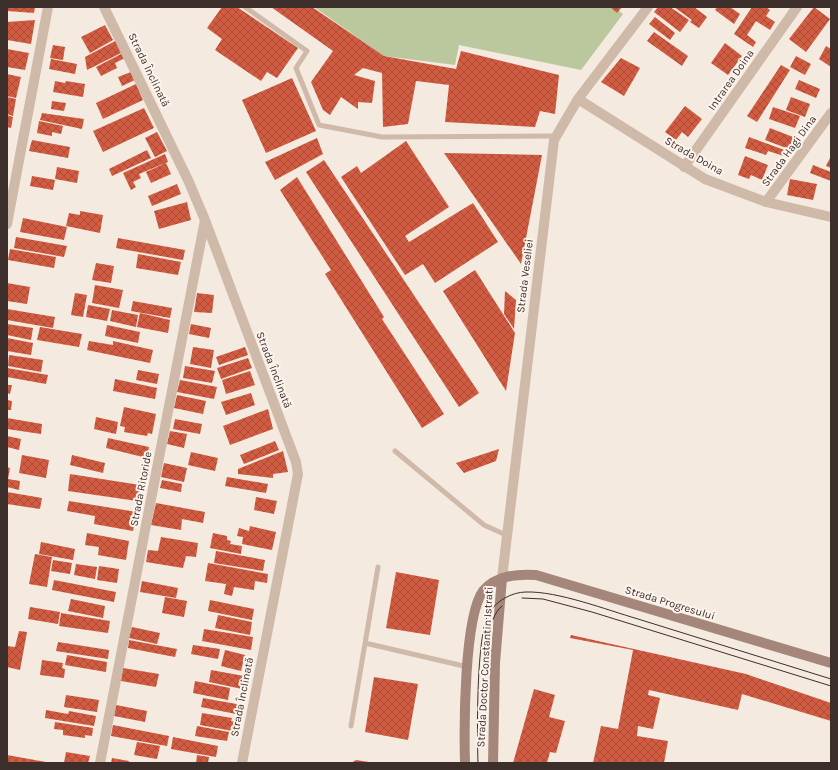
<svg xmlns="http://www.w3.org/2000/svg" width="838" height="770" viewBox="0 0 838 770" font-family="Karla,sans-serif">
	<defs>
		<pattern id="building-cross-hatch" width="8" height="8" patternUnits="userSpaceOnUse"><rect width="8" height="8" fill="#d25c41"/><path d="M0 0l8 8M0 8l8-8" fill="none" stroke="#ac4c37"/></pattern>
	</defs>
	<rect width="100%" height="100%" fill="#f5eadf"/>
	<path fill="#bbc79d" d="M314 7H614L623 14 581 70 459 45 455 65 384 56Z"/>
	<path fill="url(#building-cross-hatch)" d="M7 7H35L34 13 7 11Z
		M222 7H237L298 48 277 78 267 72 261 81 215 50 222 39 207 28Z
		M271 7H312L384 56 456 69 461 51 559 75 555 114 540 111 535 127 445 122 449 85 416 81 408 124 383 127 382 73 363 68 354 75 375 81 372 103 358 102V109L341 97 330 115 323 110 311 82 333 51Z
		M610 7H622L617 13Z
		M658 7H670L689 20 680 32 654 12Z
		M674 7H694L707 17 699 28 690 22 692 20Z
		M717 7H730L740 14 734 24 715 10Z
		M752 7H766L770 10 766 16 775 22 770 30 756 21 747 35 756 42 753 47 734 34Z
		M814 7 830 19 806 52 789 39Z
		M655 17 675 33 670 40 649 24Z
		M35 20 31 44 7 40V22Z
		M105 25 113 40 90 53 81 37Z
		M654 32 688 56 682 66 647 41Z
		M117 40 123 52 87 70 85 57Z
		M725 43 742 56 728 75 711 63Z
		M53 45 65 47 63 60 50 58Z
		M826 46 831 49V67L819 59Z
		M7 49 29 53 25 70 7 67Z
		M123 53 125 58 115 63 117 68 101 76 96 67Z
		M796 56 811 64 805 75 790 67Z
		M621 58 640 68 624 96 601 82Z
		M51 59 77 64 75 74 49 69Z
		M781 65 790 70 757 122 747 116Z
		M131 72 135 80 122 86 118 77Z
		M7 74 21 77 16 98 7 96Z
		M292 78 316 131 266 153 242 100Z
		M799 80 820 89 816 98 795 89Z
		M55 81 65 83 66 81 85 84 83 97 53 92Z
		M136 84 143 100 103 119 96 103Z
		M7 97 16 99 13 116 7 114Z
		M791 97 810 104 805 117 786 110Z
		M52 101 66 103 64 111 51 109Z
		M685 106 702 119 688 137 682 132 676 140 665 132Z
		M773 107 800 116 795 128 769 119Z
		M144 108 154 128 103 152 93 131Z
		M42 113 84 119 82 129 40 120Z
		M7 115 13 117 11 128 7 127Z
		M39 121 63 126 61 134 52 132V136L37 133Z
		M770 128 793 137 789 149 765 140Z
		M157 132 167 151 155 157 145 138Z
		M749 137 787 151 784 156 768 151 766 155 745 148Z
		M317 138 323 154 275 180 265 162Z
		M32 140 70 147 68 158 29 151Z
		M406 141 449 207 405 236 409 242 473 203 498 242 435 283 423 264 405 275 341 177 357 166 361 173Z
		M147 150 151 158 112 176 109 169Z
		M444 153 542 155 521 264Z
		M165 154 168 162 139 174 141 178 133 182 136 187 131 190 123 173Z
		M745 156 768 165 762 180 751 175 749 179 738 175Z
		M831 156V168L826 166Z
		M324 160 479 393 459 407 306 172Z
		M166 163 171 174 151 183 146 172Z
		M813 165 831 172V181L810 173Z
		M57 167 79 171 77 183 55 179Z
		M32 176 55 180 53 190 30 186Z
		M297 177 384 317 382 319 444 414 422 428 325 274 331 270 280 190Z
		M790 179 817 184 813 200 787 195Z
		M177 184 181 194 152 206 148 196Z
		M187 202 191 220 159 229 154 211Z
		M80 211 103 215 100 233 66 226 69 213 80 215Z
		M23 218 67 227 64 240 20 232Z
		M16 237 67 246 64 257 14 248Z
		M118 238 185 250 183 260 116 248Z
		M10 249 56 257 54 268 8 260Z
		M138 254 181 262 178 275 136 268Z
		M96 263 114 266 111 283 92 280Z
		M475 270 515 333 506 391 443 291Z
		M7 283 30 287 27 304 7 301Z
		M95 285 123 290 119 308 92 303Z
		M505 291 516 300 514 329 504 314Z
		M75 293 87 295 83 317 71 315Z
		M197 293 214 295 212 313 194 312Z
		M133 301 172 308 170 318 131 311Z
		M88 305 110 309 107 321 86 317Z
		M7 309 55 317 53 328 7 320Z
		M112 310 138 315 136 327 110 321Z
		M140 313 170 320 168 333 137 327Z
		M7 324 33 328 31 340 7 335Z
		M191 324 211 328 209 338 189 334Z
		M107 325 140 332 138 343 105 336Z
		M40 327 82 334 79 347 37 340Z
		M7 338 33 343 31 355 7 351Z
		M89 341 113 345V341L153 350 150 363 87 350Z
		M193 347 214 350 211 368 190 364Z
		M245 347 248 355 219 365 216 357Z
		M9 355 43 360 41 372 8 366Z
		M248 358 252 368 221 379 217 368Z
		M185 366 215 371 212 383 183 378Z
		M7 368 48 375 46 384 7 377Z
		M138 370 159 374 157 384 136 380Z
		M250 371 255 385 226 394 222 380Z
		M115 379 157 388 155 399 113 391Z
		M180 380 217 387 214 399 177 392Z
		M7 385H12L10 394 7 393Z
		M251 393 255 405 226 415 221 402Z
		M177 395 206 401 203 414 174 408Z
		M7 400 12 401 11 410H7Z
		M124 407 156 414 152 434 148 433 147 436 124 432 125 427 120 426Z
		M268 409 273 429 230 445 223 426Z
		M96 417 118 422 116 434 94 429Z
		M7 418 42 424 41 434 7 429Z
		M175 419 202 424 200 434 173 429Z
		M170 431 187 434 184 448 167 444Z
		M7 436 21 439 19 450 7 447Z
		M108 438 149 447 147 458 106 448Z
		M275 441 279 450 244 464 240 455Z
		M499 449 496 461 464 473 456 463Z
		M283 451 288 472 273 474V478L238 474V469Z
		M191 452 218 458 215 471 188 465Z
		M22 455 49 460 46 478 19 473Z
		M72 455 105 463 103 473 70 465Z
		M164 463 187 468 184 482 161 477Z
		M7 467 10 468 8 479 20 481 19 490 7 487Z
		M70 474 140 485 137 501 68 491Z
		M227 477 268 484 266 493 225 486Z
		M162 480 182 484 181 492 160 488Z
		M7 492 42 498 40 509 7 504Z
		M256 497 277 501 274 514 254 510Z
		M69 501 137 512 133 531 94 524 95 516 67 511Z
		M156 503 205 512 203 523 182 519 181 530 151 525Z
		M250 526 276 532 272 550 242 544 243 537 237 536 239 528 249 531Z
		M87 533 129 541 126 560 98 555 99 547 85 545Z
		M213 533 227 536V540L231 541 230 544 242 546 241 554 210 548Z
		M161 537 198 543 196 557 186 556 183 568 146 562 148 550 158 551Z
		M41 542 75 549 73 560 39 554Z
		M216 551 265 560 263 571 214 563Z
		M35 554 52 557 47 587 29 584Z
		M53 560 72 563 70 574 51 571Z
		M208 563 268 574 267 583 255 581 254 590 234 587 232 596 224 594 226 584 205 581Z
		M76 564 97 567 95 579 74 575Z
		M99 566 119 569 117 583 97 580Z
		M396 572 439 580 430 635 386 628Z
		M54 580 116 592 114 602 52 590Z
		M142 581 178 588 176 598 140 592Z
		M165 597 187 601 184 617 162 613Z
		M71 599 105 606 103 618 68 611Z
		M210 600 254 609 252 620 208 611Z
		M30 607 60 612 58 624 28 619Z
		M61 613 110 621 108 633 59 626Z
		M218 615 252 622 250 635 215 628Z
		M132 627 160 633 157 644 129 638Z
		M204 629 253 637 251 650 202 641Z
		M19 631 27 632 20 670 7 667V646L15 647Z
		M571 635 746 674 831 703V721L742 694 738 710 649 690 648 695 660 698 653 729 638 726 637 736 668 741 664 763H593L601 726 618 729 633 650 570 638Z
		M129 640 177 649 175 657 128 648Z
		M58 642 109 650 108 659 56 651Z
		M193 645 220 649 218 659 191 654Z
		M225 650 245 655 241 671 221 666Z
		M67 655 107 662 106 672 65 665Z
		M42 660 63 663 62 668 65 669 64 678 40 675Z
		M123 668 159 674 156 687 121 681Z
		M211 670 244 676 242 689 209 682Z
		M374 677 418 684 408 740 365 732Z
		M195 681 230 688 228 700 193 693Z
		M534 689 555 695 549 717 565 721 556 753 550 752 547 763H513Z
		M66 695 99 700 97 712 64 707Z
		M203 698 242 705 241 715 201 707Z
		M116 705 147 711 145 722 114 716Z
		M46 710 68 714 69 711 96 716 94 726 45 718Z
		M202 713 232 718 231 721 240 723 238 732 200 725Z
		M55 722 93 728 92 736 85 735V738L63 735V730L54 729Z
		M113 725 169 736 167 746 111 736Z
		M197 726 229 732 227 741 195 736Z
		M173 737 218 746 216 757 171 749Z
		M137 742 160 746 157 759 134 755Z
		M66 752 90 756 88 763H64Z
		M7 755 46 762V763H7Z
		M197 755 209 757 208 763H196Z
		M112 758 129 761 128 763H111Z
		M356 760 369 762V763H351Z"/>
	<g fill="none" stroke-linecap="round" stroke-linejoin="round">
		<path stroke="#cfb9a9" stroke-width="5" d="M245 7 307 51 296 68 319 125 382 137 555 136
			M395 451 484 525 506 535
			M365 643 468 667
			M351 726 378 567"/>
		<path stroke="#cfb9a9" stroke-width="10" d="M104 7 188 180 205 220 296 462 298 474 242 763
			M684 167 797 7
			M766 202 831 113
			M7 224 48 7
			M100 763 205 220"/>
		<path stroke="#cfb9a9" stroke-width="10" d="M578 99 705 179 766 202 831 217
			M502 578 554 140 578 99 648 7"/>
		<path stroke="#a4877a" stroke-width="10" d="M465 763C464 728 464 617 483 591 496 575 518 574 536 575L831 663
			M493 763 495 663 502 578"/>
		<path stroke="#3c2e2a" stroke-width="1" d="M522 598 543 599 592 612 831 686
			M485 674C487 655 486 619 502 606
			M478 763C477 735 476 634 489 613 496 601 512 592 526 592 558 591 607 610 638 619 702 639 767 659 831 679"/>
	</g>
	<g text-anchor="middle" dominant-baseline="central" stroke-width="4" stroke-linejoin="round" paint-order="stroke">
		<g font-size="11" fill="#3c2e2a" stroke="#fcf4ed">
			<text transform="translate(149 70) rotate(64)">Strada Înclinată</text>
			<text transform="translate(731 80) rotate(-55)">Intrarea Doina</text>
			<text transform="translate(789 151) rotate(-54)">Strada Hagi Dina</text>
			<text transform="translate(694 156) rotate(30)">Strada Doina</text>
			<text transform="translate(525 276) rotate(-83)">Strada Veseliei</text>
			<text transform="translate(274 370) rotate(69)">Strada Înclinată</text>
			<text transform="translate(141 489) rotate(-79)">Strada Ritoride</text>
			<text transform="translate(670 603) rotate(17)">Strada Progresului</text>
			<text transform="translate(485 667) rotate(-87)">Strada Doctor Constantin Istrati</text>
			<text transform="translate(242 697) rotate(-79)">Strada Înclinată</text>
		</g>
	</g>
	<rect width="838" height="770" fill="none" stroke="#3c2e2a" stroke-width="16"/>
</svg>
